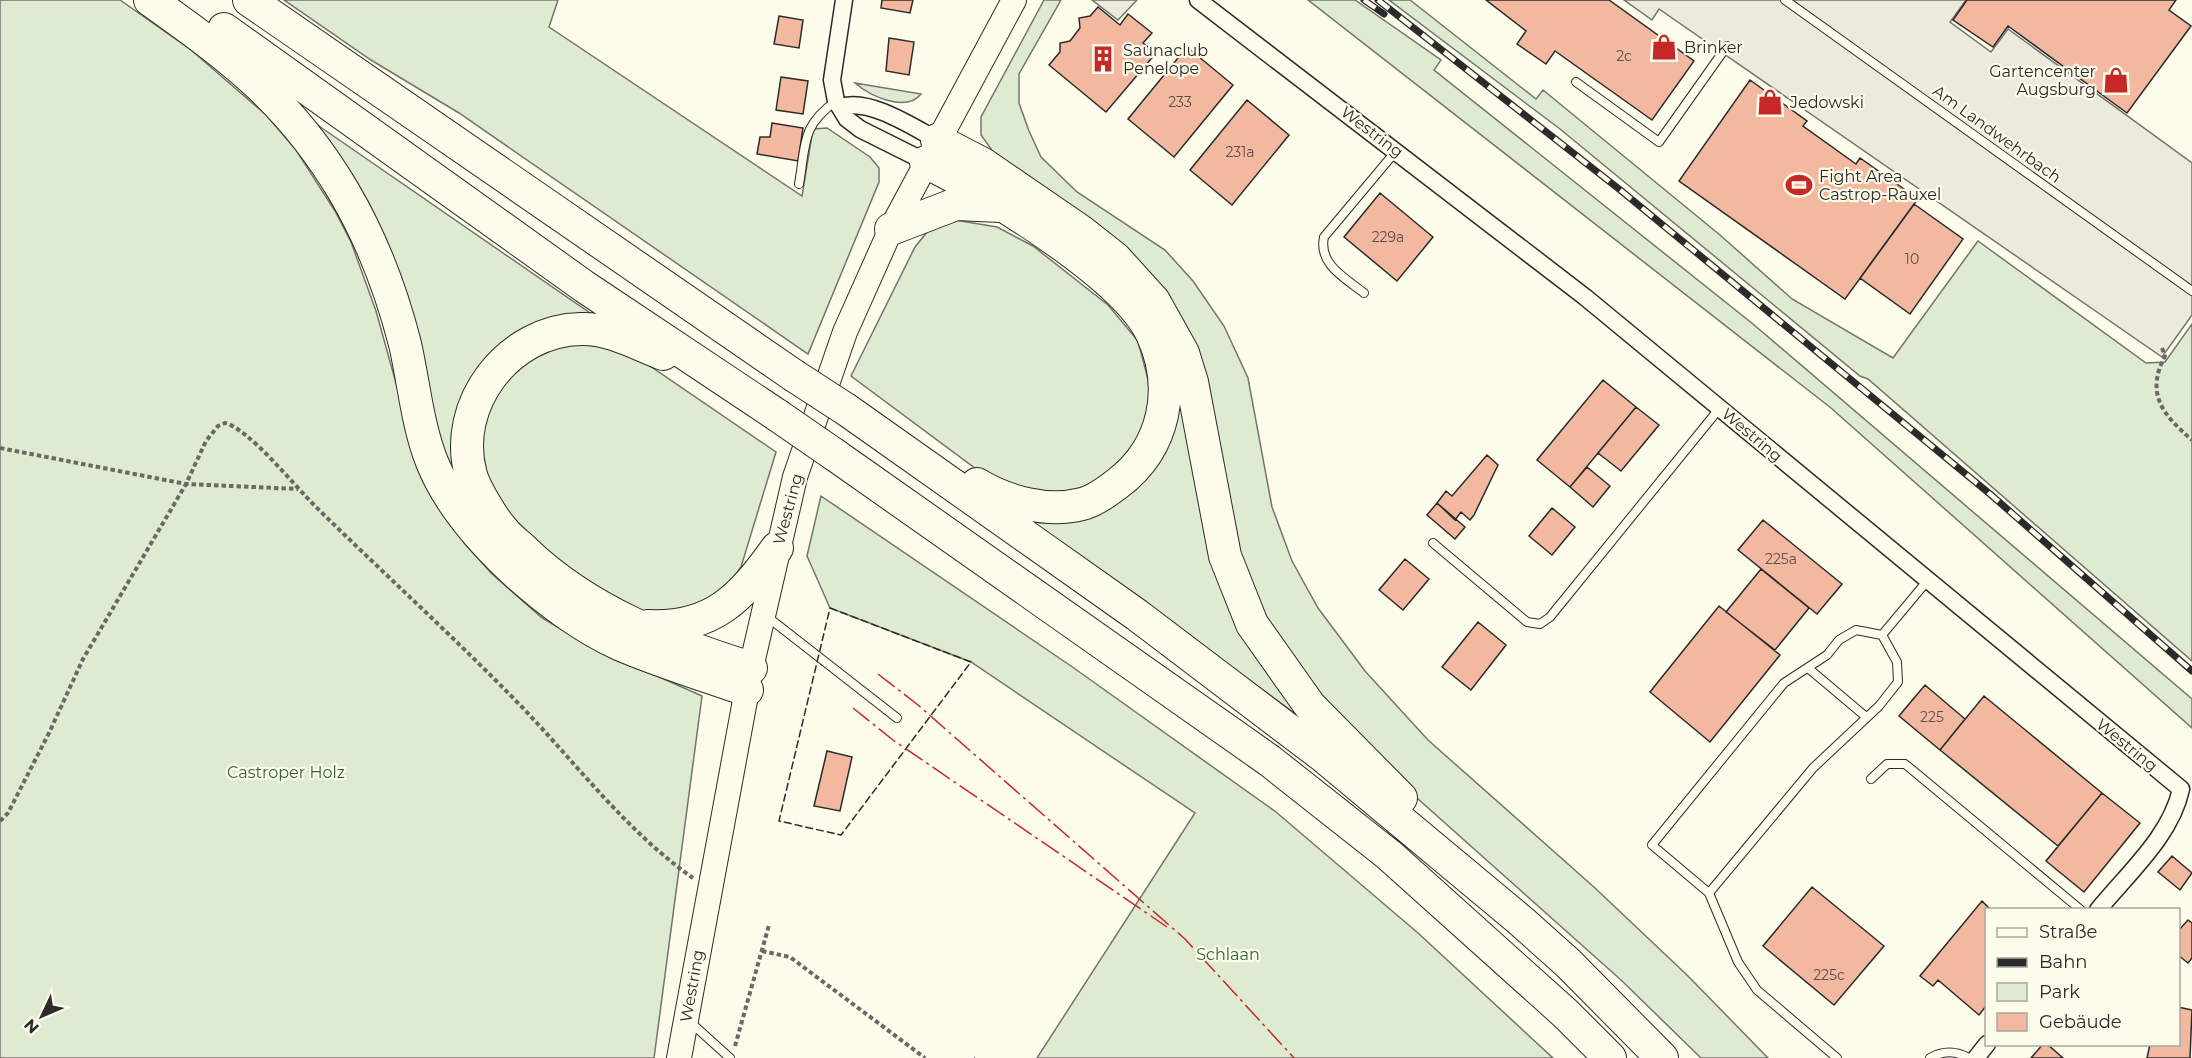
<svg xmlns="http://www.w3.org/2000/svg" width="2192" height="1058" viewBox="0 0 2192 1058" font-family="Montserrat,sans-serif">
	<rect width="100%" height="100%" fill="#fdfbea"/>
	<path fill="#deebd1" stroke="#74746e" stroke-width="1.5" d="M0 0H120L191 50 266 115 296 150 335 211 351 242 376 311 422 477 465 544 492 574 542 618 590 646 702 696 654 1058H0Z
		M284 0H558L549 27 802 196 813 129 827 128 870 157 879 168V182L808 354 459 113 371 60Z
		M1044 0H1061L1019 74V103L1029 131 1041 157 1077 192 1165 250 1193 281 1224 326 1248 378 1272 507 1292 561 1318 608 1365 671 1428 740 1595 888 1688 976 1768 1058H1701L1621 980 1408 790 1346 729 1268 621 1236 542 1194 345 1183 320 1168 297 996 156 981 135V117Z
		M1308 0H1355L1441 60 1434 70 1753 324 2192 699V728L1831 408Z
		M1389 0H1410L1536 99 1543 90 1720 235 1792 299 1893 358 1978 241 2146 363 2165 362 2192 324V661L1868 379 1860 376 1560 129Z
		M855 83 921 94C906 113 870 96 855 83Z
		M290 106 603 322 506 346 464 498 442 469 412 346Z
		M955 220 997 227 1033 246 1108 305 1138 341 1152 395 1134 458 1089 489 1031 494 987 477 851 376 915 247 932 226Z
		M566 344 615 347 644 362 776 452 741 567 724 591 683 615 645 616 592 590 534 545 494 499 479 465 481 433 500 385 532 358Z
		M1173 358 1199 463 1304 720 1032 522H1059L1091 516 1122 500 1140 483Z
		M821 496 1071 666 1276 812 1418 933 1553 1058H1037L1195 813 971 662 830 608 807 556Z"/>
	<path fill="#eceadb" stroke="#74746e" stroke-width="1.5" d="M1092 0H1137L1118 20Z
		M1624 0H1966L1950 22 1991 52 2008 29 2192 163V315L2162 357 1659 9 1652 20Z"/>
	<path fill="#f2b8a0" stroke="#2b2b2b" stroke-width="1.5" d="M882 0H913L910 13 881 8Z
		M1486 0H1609L1694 61 1652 120 1555 51 1546 64 1517 44 1526 31Z
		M1967 0H2176L2169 10 2191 26 2127 113 2008 26 1993 47 1953 20Z
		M1098 7 1120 25 1128 14 1152 33 1143 43 1156 53 1106 112 1049 65 1060 52V43L1070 41 1080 28 1079 18 1090 16Z
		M779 16 803 20 799 48 774 44Z
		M889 38 914 42 909 75 886 71Z
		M1187 47 1233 85 1174 157 1128 119Z
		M781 77 808 81 803 114 776 110Z
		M1750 80 1807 121 1803 126 1856 164 1860 158 1918 199 1845 299 1679 181Z
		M1247 100 1289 135 1232 205 1190 170Z
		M772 123 803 128 798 161 757 154 760 137H770Z
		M1380 193 1433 237 1397 281 1344 237Z
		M1914 204 1963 239 1910 314 1860 278Z
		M1603 380 1636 407 1570 487 1537 460Z
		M1636 407 1659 425 1621 471 1598 453Z
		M1487 455 1498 465 1474 515 1470 520 1461 512 1455 520 1437 503 1446 491 1452 496Z
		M1587 467 1610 486 1593 507 1570 487Z
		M1437 503 1465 527 1455 539 1427 515Z
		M1552 508 1575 527 1552 555 1529 536Z
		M1763 520 1842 584 1817 614 1738 550Z
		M1405 559 1429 579 1403 610 1379 590Z
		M1761 569 1809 608 1775 650 1726 612Z
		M1719 606 1780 655 1710 742 1650 692Z
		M1478 622 1506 645 1471 690 1442 667Z
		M1925 685 1965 719 1940 750 1899 716Z
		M1984 696 2102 793 2058 846 1940 750Z
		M827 751 852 757 840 811 814 806Z
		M2102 793 2140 823 2084 892 2046 861Z
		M2172 856 2192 873 2180 890 2158 872Z
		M1812 887 1884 946 1834 1005 1763 946Z
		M1982 901 1991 910H1986V1006L1979 1015 1938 980 1933 986 1920 976Z
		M2188 920 2192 923V958L2188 963 2178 955V931Z
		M2178 1007 2192 1010 2190 1058H2147L2150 1044H2178Z
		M2043 1044H2047L2063 1058H2031Z"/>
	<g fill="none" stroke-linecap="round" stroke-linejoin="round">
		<g stroke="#2b2b2b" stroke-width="10">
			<path id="service" d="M1785 0 2192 291
				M1576 82 1659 142 1727 46
				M799 184C806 144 801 126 836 101
				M1364 293C1345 278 1318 264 1324 237L1396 151
				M1433 543 1527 622 1540 624 1550 617 1719 409
				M765 615 897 718
				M1856 630 1882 635 1897 662 1898 682 1879 706 1813 768 1709 893 1652 845 1784 683 1827 655 1839 640Z
				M1882 635 1928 580
				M1808 668 1865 716
				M1871 779 1887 764H1905L2081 910
				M1709 893 1738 962 1757 990 1837 1058
				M689 1021 730 1058
				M1930 1058C1944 1050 1956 1051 1969 1058"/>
		</g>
		<g stroke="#2b2b2b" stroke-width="19">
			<path id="minor" d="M844 0 832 80 836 101 847 119 860 129 926 162
				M1198 0 1585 297 2181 789C2171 836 2128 873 2098 910
				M842 107C869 98 913 127 937 140
				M1976 1058 1987 1044"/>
		</g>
		<g stroke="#2b2b2b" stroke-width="26">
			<path id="secondary" d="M679 1058 751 668 795 477 845 332 891 229 1014 0"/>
		</g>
		<g stroke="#2b2b2b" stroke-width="34">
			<path id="motorway" d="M150 0C233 59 291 102 344 192 371 238 392 293 405 344 414 383 417 424 432 462 460 532 551 613 619 644 661 662 704 675 747 690
				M249 0 793 375
				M224 29 585 287 777 415
				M937 140 983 164 1082 232 1115 258 1154 301 1183 353 1192 382 1225 556 1252 624 1310 706 1401 798
				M926 162C985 192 1124 274 1152 334 1177 388 1165 448 1117 484 1108 491 1094 501 1082 504 1047 513 1007 502 977 484
				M891 229 956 204 1000 206
				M663 354C637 344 609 328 581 329 509 330 451 404 471 475 475 489 493 519 503 530 509 538 519 545 526 552 588 611 670 643 751 668
				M847 410 1137 615 1323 756 1521 921 1568 963 1662 1058
				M835 455 1270 761 1389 855 1566 1014 1610 1058
				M648 626C713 629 741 598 777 548"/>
		</g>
		<path stroke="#6a6964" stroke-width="4" stroke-dasharray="4.5 3" stroke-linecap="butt" d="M2162 348 2165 356C2145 394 2163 415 2192 440
			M0 448 186 484 298 489
			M0 821 8 813 49 733 83 659 186 484 206 441 218 426 225 423C249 429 294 485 314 505 382 572 453 636 520 705 576 763 626 831 693 878
			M762 951 790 957 925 1058
			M735 1046 769 925"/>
		<use href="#service" stroke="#fdfbea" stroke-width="8"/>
		<use href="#minor" stroke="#fdfbea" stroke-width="16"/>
		<use href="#secondary" stroke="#fdfbea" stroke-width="24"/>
		<use href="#motorway" stroke="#fdfbea" stroke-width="32"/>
		<g stroke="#2b2b2b" stroke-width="7">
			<path id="rail" d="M1364 0 1384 14
				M1378 0 1619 189 1990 494 2192 671"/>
		</g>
		<use href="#rail" stroke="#fdfbea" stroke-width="4.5" stroke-dasharray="14" stroke-linecap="butt"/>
		<g stroke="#2b2b2b" stroke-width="34" stroke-linecap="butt">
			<path id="motorway-bridge" d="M793 375 847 410
				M777 415 835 455"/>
		</g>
		<use href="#motorway-bridge" stroke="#fdfbea" stroke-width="32"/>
		<path stroke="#2b2b2b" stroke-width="1.5" stroke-dasharray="8 3" stroke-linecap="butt" d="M830 608 971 662 841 835 779 821Z
			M974 1058H975"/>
		<path stroke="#c62828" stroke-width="1.5" stroke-dasharray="21 4.5 3 4.5" stroke-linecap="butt" d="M878 674 918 705 1185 939 1294 1058
			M853 708 893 740 1167 927"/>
	</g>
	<defs>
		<g id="shop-bare" transform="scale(2.07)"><path d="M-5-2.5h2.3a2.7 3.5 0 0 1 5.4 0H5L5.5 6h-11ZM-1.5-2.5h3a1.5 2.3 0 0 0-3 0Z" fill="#c62828" stroke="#fdfbea" stroke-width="2.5" paint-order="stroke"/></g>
		<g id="building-bare" transform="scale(2.07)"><path d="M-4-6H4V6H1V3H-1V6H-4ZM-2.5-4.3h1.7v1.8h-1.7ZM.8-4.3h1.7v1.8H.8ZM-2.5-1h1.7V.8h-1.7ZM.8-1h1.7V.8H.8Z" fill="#c62828" stroke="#fdfbea" stroke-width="2.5" paint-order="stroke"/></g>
		<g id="stadium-bare" transform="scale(2.07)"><path d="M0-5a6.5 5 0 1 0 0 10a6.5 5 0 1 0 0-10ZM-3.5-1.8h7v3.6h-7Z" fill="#c62828" stroke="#fdfbea" stroke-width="2.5" paint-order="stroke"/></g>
	</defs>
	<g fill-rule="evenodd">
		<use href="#shop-bare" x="1664" y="47"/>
		<use href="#building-bare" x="1103" y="59"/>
		<use href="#shop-bare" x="2116" y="80"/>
		<use href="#shop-bare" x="1770" y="102"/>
		<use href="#stadium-bare" x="1799" y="185"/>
	</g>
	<g text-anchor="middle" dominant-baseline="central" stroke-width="4.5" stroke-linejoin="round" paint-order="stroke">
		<g font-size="14" fill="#5d4e48">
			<text x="1624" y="56">2c</text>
			<text x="1180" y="102">233</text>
			<text x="1240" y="152">231a</text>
			<text x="1388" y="237">229a</text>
			<text x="1912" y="259">10</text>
			<text x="1781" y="559">225a</text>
			<text x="1932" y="717">225</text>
			<text x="1829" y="975">225c</text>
		</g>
		<g font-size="16" fill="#2b2b2b" stroke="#fdfbea" text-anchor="start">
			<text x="1684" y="47">Brinker</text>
			<text x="1123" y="50">Saunaclub<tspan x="1123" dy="18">Penelope</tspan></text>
			<text x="2096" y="71" text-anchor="end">Gartencenter<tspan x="2096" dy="18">Augsburg</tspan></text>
			<text x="1790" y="102">Jedowski</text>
			<text x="1819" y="176">Fight Area<tspan x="1819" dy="18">Castrop-Rauxel</tspan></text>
		</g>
		<g font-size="16" fill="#2b2b2b" stroke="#fdfbea">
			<text transform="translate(1372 132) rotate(37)">Westring</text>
			<text transform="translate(1997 134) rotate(36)">Am Landwehrbach</text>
			<text transform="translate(1752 435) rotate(40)">Westring</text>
			<text transform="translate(788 509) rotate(-75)">Westring</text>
			<text transform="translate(2127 745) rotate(39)">Westring</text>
			<text transform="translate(692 986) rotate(-80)">Westring</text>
		</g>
		<g font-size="16" fill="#34623c" stroke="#fdfbea">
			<text x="286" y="772">Castroper Holz</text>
			<text x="1228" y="954">Schlaan</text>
		</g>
	</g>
	<rect x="1985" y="908" width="195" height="138" fill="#fdfbea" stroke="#a9a89e" stroke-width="1.5"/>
	<rect x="1997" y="928" width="30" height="9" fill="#fdfbea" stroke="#a9a89e" stroke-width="1.5"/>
	<text x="2039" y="938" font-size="18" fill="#2b2b2b">Straße</text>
	<rect x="1997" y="958" width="30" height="9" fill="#2b2b2b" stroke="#a9a89e" stroke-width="1.5"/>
	<text x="2039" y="968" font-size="18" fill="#2b2b2b">Bahn</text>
	<rect x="1997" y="983" width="30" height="18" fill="#deebd1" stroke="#a9a89e" stroke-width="1.5"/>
	<text x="2039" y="998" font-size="18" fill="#2b2b2b">Park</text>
	<rect x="1997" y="1013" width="30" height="18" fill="#f2b8a0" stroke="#a9a89e" stroke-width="1.5"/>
	<text x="2039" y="1028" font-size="18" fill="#2b2b2b">Gebäude</text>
	<g transform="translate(42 1016) rotate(226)" stroke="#fdfbea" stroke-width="4.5" paint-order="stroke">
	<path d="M0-4.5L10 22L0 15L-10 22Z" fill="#2b2b2b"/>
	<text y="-9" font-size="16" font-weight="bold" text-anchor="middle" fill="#2b2b2b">N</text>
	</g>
</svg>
